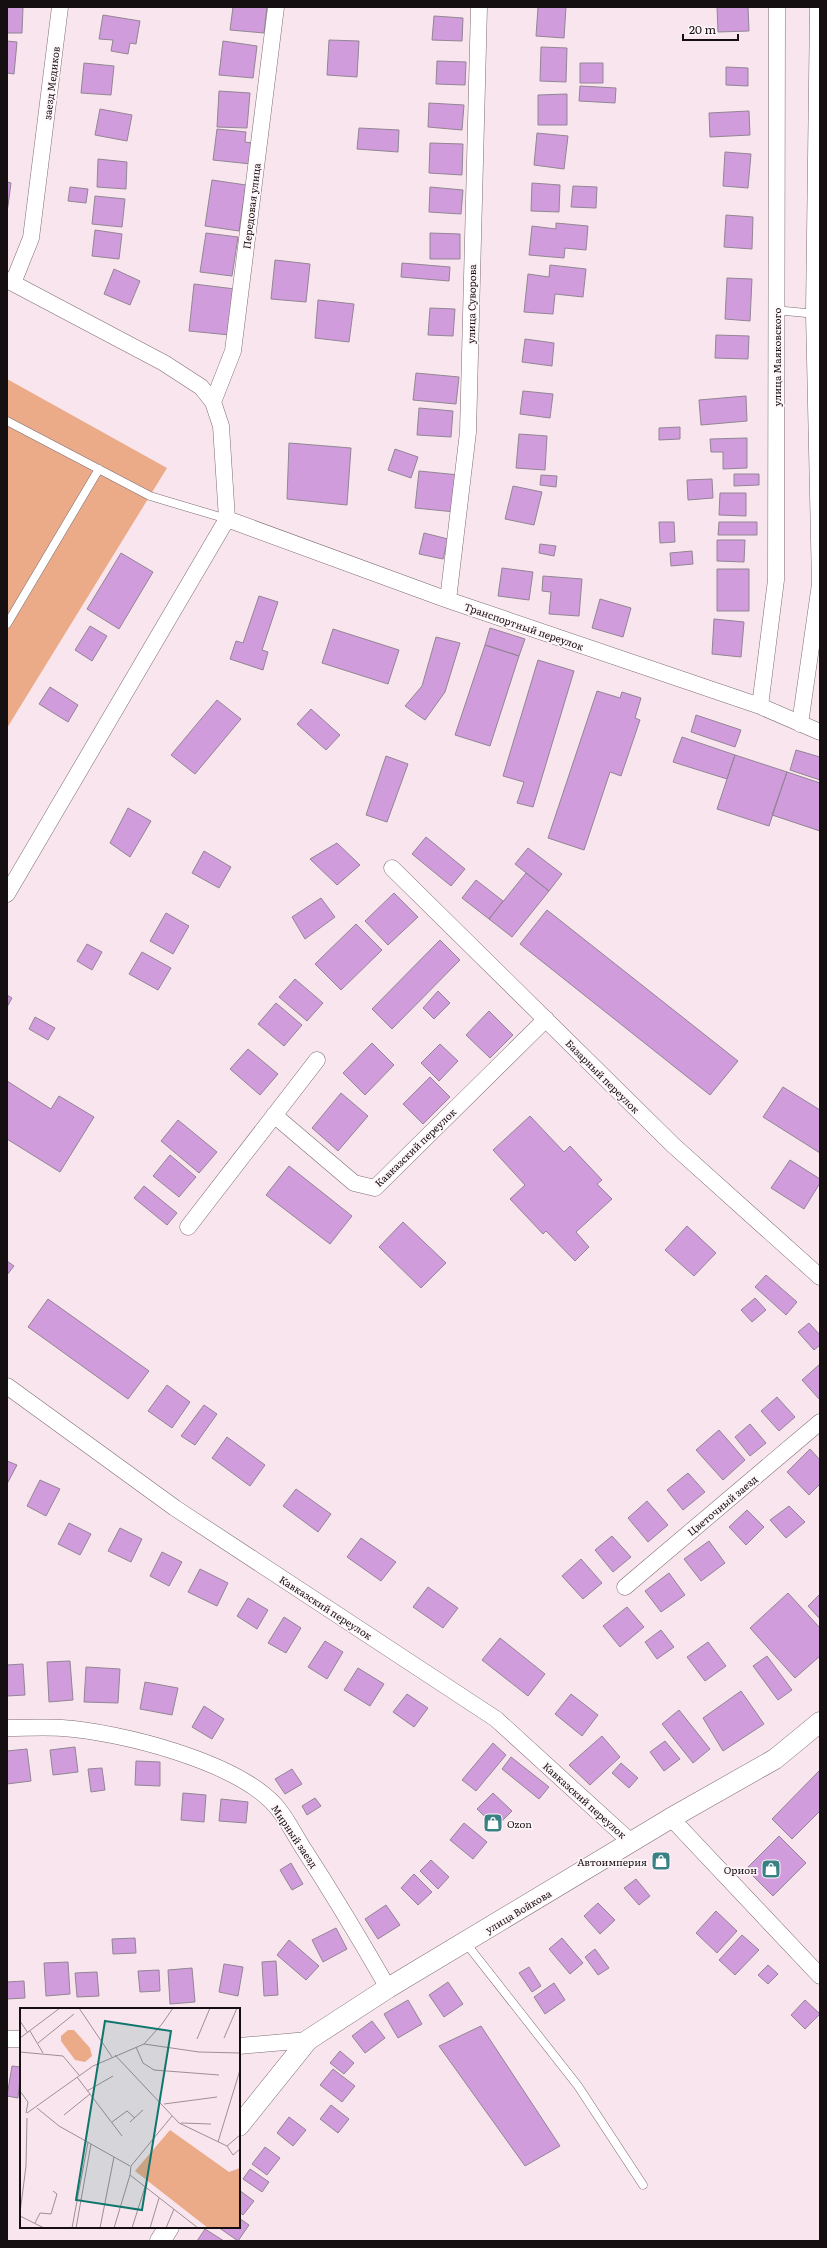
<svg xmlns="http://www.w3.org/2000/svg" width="827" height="2248" viewBox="0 0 827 2248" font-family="Literata,serif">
	<rect width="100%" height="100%" fill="#f9e5ed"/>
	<path fill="#ebab88" d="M7 379 167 468 7 728Z"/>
	<path fill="#d09cdb" stroke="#928694" d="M7 7H23L22 33H7Z
		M233 7H267L264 33 230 30Z
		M538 7H566L564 38 536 36Z
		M717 7H748L749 31 718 32Z
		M103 15 140 21 136 44 130 43 128 54 111 51 113 40 99 39Z
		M434 16 463 18 462 41 432 40Z
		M329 40 359 41 357 77 327 75Z
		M7 41 17 42 14 74 7 73Z
		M223 41 257 46 253 78 219 75Z
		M541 47 567 48 566 82 540 81Z
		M437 61 466 62 465 85 436 84Z
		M84 63 114 66 111 95 81 93Z
		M580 63H603V83H580Z
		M726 67 748 68V86L726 85Z
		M580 86 616 88 615 103 579 101Z
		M219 91 250 93 247 128 217 127Z
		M567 94V125H538V95Z
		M429 103 464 105 462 130 428 127Z
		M100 109 132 115 127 141 95 135Z
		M749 111 750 135 710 137 709 113Z
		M359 128 399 130 398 152 357 149Z
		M217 129 246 132 245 142 253 143 251 164 213 160Z
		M537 133 568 136 564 169 534 165Z
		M430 143 463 144 462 175 429 173Z
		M725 152 751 154 748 188 723 186Z
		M98 159 127 162 126 189 97 187Z
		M212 180 246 185 239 231 205 226Z
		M7 182 11 183 7 213Z
		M532 183 560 185 559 212 531 211Z
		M573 186 597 187 596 208 571 207Z
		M70 187 88 189 86 203 68 201Z
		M430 187 463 190 461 214 429 212Z
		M95 196 125 199 122 227 92 224Z
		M726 215 753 217 752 249 724 247Z
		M556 223 588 226 586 250 565 248 564 258 529 255 532 226 556 229Z
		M95 230 122 234 119 259 92 256Z
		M206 233 238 237 232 276 200 272Z
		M430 233 460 234V259H430Z
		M275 260 310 264 306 302 271 299Z
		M402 263 450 267 449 281 401 277Z
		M550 265 586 269 583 297 555 294 553 314 524 312 528 274 549 277Z
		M114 269 140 281 130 305 104 294Z
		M727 278 752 279 750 321 725 319Z
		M194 284 235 289 230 335 189 331Z
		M318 300 354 304 349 342 315 338Z
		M430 308 455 309 453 336 428 335Z
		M716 335 749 336 748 359 715 358Z
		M525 339 554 343 552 366 522 362Z
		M416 373 459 377 456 404 413 400Z
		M523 391 553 394 550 418 520 414Z
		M746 396 747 421 701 425 699 400Z
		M419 408 453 411 451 437 417 435Z
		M680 427V439L659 440V428Z
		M519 434 547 436 545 470 516 468Z
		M747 438V468L723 469V452H711L710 439Z
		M289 443 351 448 347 505 287 499Z
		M395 449 418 457 411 478 388 470Z
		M419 471 459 475 455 512 415 508Z
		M734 474H759V485L734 486Z
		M541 475 557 476 556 487 540 485Z
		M712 479 713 498 688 500 687 480Z
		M513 486 542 492 534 525 505 519Z
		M720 493H746V516L719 515Z
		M659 522H674L675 542 660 543Z
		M719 522H757V535H718Z
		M424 533 448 539 443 559 419 554Z
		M717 540H745L744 562 717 561Z
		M540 544 556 546 554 556 539 553Z
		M692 551 693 564 671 566 670 553Z
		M121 553 153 572 119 629 87 609Z
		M502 568 533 572 529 600 498 596Z
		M717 569H749V611H717Z
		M543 576 582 579 579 616 549 614 551 592 542 591Z
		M259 596 278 602 262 650 268 652 263 670 230 659 236 641 243 643Z
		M600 599 631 608 623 637 592 628Z
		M714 619 744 622 741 657 712 654Z
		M90 626 107 636 92 661 75 650Z
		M490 628 525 639 519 656 485 645Z
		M333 629 399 650 388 684 322 663Z
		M436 637 460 643 445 692 425 720 405 706 422 686Z
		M485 645 519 656 490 746 455 735Z
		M538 660 574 671 533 807 517 803 524 782 503 776Z
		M50 687 78 705 68 722 39 704Z
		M597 691 620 698 622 692 641 698 635 718 640 720 621 776 610 772 584 850 548 838Z
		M217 700 241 719 195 774 171 755Z
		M311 709 340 735 326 750 297 724Z
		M696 715 741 730 735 747 691 732Z
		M682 737 735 755 727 779 673 762Z
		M796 750 820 757V780L790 770Z
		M735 755 787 772 769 826 717 809Z
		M386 756 408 764 387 822 366 815Z
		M787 772 820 783V831L772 815Z
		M128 808 151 821 130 857 110 843Z
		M426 837 465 869 451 886 412 854Z
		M337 843 360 865 337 885 310 859Z
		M528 848 562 874 549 891 515 864Z
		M204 851 231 867 219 888 192 873Z
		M526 873 549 891 512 937 489 919Z
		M476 880 503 901 489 919 462 898Z
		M394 893 418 917 388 945 365 921Z
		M321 898 335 917 305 939 292 917Z
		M547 910 738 1061 710 1095 520 944Z
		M166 913 189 926 173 954 150 941Z
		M356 924 382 950 341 990 315 964Z
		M440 940 460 960 392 1029 372 1009Z
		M87 944 102 952 92 970 77 961Z
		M142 952 171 968 158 990 129 974Z
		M295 979 323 1003 307 1021 279 997Z
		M438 991 450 1003 434 1019 423 1008Z
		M7 995 12 998 7 1007Z
		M276 1003 302 1025 284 1046 258 1024Z
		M489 1011 513 1035 490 1058 466 1035Z
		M35 1017 55 1028 48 1040 29 1029Z
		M372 1043 394 1065 365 1095 343 1073Z
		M440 1044 458 1061 439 1081 421 1063Z
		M248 1049 278 1074 260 1095 230 1069Z
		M430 1077 450 1097 423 1124 403 1104Z
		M7 1081 51 1109 59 1096 94 1117 60 1172 7 1139Z
		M783 1087 820 1110V1153L763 1117Z
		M341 1093 368 1116 338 1151 312 1128Z
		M530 1116 564 1152 570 1146 602 1180 597 1184 612 1199 576 1232 589 1247 575 1261 546 1231 543 1234 510 1199 525 1185 493 1150Z
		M178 1120 217 1152 199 1173 161 1141Z
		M170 1155 196 1177 179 1197 153 1176Z
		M790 1160 820 1179V1183L804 1209 771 1188Z
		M289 1166 352 1216 330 1244 266 1195Z
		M144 1186 177 1213 167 1225 134 1198Z
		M403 1222 446 1263 421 1288 379 1247Z
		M687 1226 716 1253 694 1276 665 1250Z
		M7 1261 14 1266 7 1275Z
		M766 1275 797 1302 786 1315 755 1287Z
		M755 1298 766 1310 752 1322 741 1310Z
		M48 1299 149 1371 128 1399 28 1327Z
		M809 1323 820 1335V1345L814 1350 798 1332Z
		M820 1364V1398L819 1399 802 1380Z
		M167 1385 190 1402 172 1428 148 1411Z
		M777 1397 795 1417 779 1431 761 1411Z
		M204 1405 217 1414 195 1445 181 1436Z
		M750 1424 766 1443 750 1456 735 1437Z
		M719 1430 745 1460 723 1480 696 1450Z
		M227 1437 265 1465 250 1486 212 1458Z
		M810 1449 820 1460V1484L809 1495 787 1472Z
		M7 1461 17 1465 7 1484Z
		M688 1473 705 1492 683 1510 667 1490Z
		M40 1480 60 1489 46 1516 27 1506Z
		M296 1489 331 1514 318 1532 283 1506Z
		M647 1501 668 1525 648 1542 628 1518Z
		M789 1506 805 1522 786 1538 770 1520Z
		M747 1510 764 1527 746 1545 729 1527Z
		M69 1523 91 1534 80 1555 58 1544Z
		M120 1528 142 1539 131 1562 108 1551Z
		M612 1536 631 1557 613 1572 595 1550Z
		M361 1538 396 1562 381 1581 347 1557Z
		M709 1541 725 1563 701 1581 684 1559Z
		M162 1552 182 1562 169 1586 150 1576Z
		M581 1559 602 1583 583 1599 562 1576Z
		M200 1569 228 1583 217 1606 188 1592Z
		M669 1573 685 1595 661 1612 645 1591Z
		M428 1587 458 1608 443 1628 413 1607Z
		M788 1593 820 1628V1656L795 1678 750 1628Z
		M820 1594V1619L808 1606Z
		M248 1598 268 1610 257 1629 237 1616Z
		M627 1607 644 1627 620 1647 603 1626Z
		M284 1617 301 1628 286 1653 268 1643Z
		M661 1630 674 1647 657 1659 645 1642Z
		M500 1638 545 1674 528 1696 482 1660Z
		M325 1641 343 1652 327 1679 308 1667Z
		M708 1642 726 1666 705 1681 687 1657Z
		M767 1656 792 1690 778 1700 753 1666Z
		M70 1661 73 1700 49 1702 47 1662Z
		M23 1664 25 1695 7 1696V1665Z
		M86 1667 120 1669 118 1703 84 1702Z
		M358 1668 384 1684 370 1706 344 1690Z
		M145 1682 178 1688 172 1715 140 1709Z
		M741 1691 764 1724 723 1751 703 1718Z
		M407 1694 428 1708 414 1727 393 1712Z
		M571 1694 598 1715 582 1736 555 1714Z
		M204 1706 224 1719 212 1739 192 1727Z
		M679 1710 710 1749 693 1763 662 1724Z
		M602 1736 620 1757 590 1785 569 1765Z
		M665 1741 680 1759 664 1771 650 1752Z
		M493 1743 506 1755 476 1791 462 1780Z
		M75 1747 78 1772 53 1775 50 1750Z
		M27 1749 31 1781 7 1784V1751Z
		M511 1757 549 1787 539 1799 502 1769Z
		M136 1761 160 1762V1786L135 1785Z
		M621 1763 638 1778 629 1788 612 1773Z
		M102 1768 105 1790 91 1792 88 1769Z
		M292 1769 302 1784 285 1794 275 1779Z
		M820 1770V1811L792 1839 772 1819Z
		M183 1793 206 1795 204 1822 181 1820Z
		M493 1793 512 1811 496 1827 477 1809Z
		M315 1798 321 1806 307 1815 302 1806Z
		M221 1799 248 1802 246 1823 219 1821Z
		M464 1823 487 1842 473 1859 450 1840Z
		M779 1836 806 1863 773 1896 746 1869Z
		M431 1860 449 1877 438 1889 420 1871Z
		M291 1863 303 1884 292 1890 280 1870Z
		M414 1874 432 1892 418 1905 401 1888Z
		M636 1879 650 1896 639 1905 624 1888Z
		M598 1903 615 1920 600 1934 584 1916Z
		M386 1905 400 1925 378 1939 365 1919Z
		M716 1911 737 1931 717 1953 696 1933Z
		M336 1928 347 1949 323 1962 312 1940Z
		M742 1935 759 1950 735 1975 719 1960Z
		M135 1938 136 1953 113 1954 112 1939Z
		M562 1938 583 1963 570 1974 549 1949Z
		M289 1940 319 1966 306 1980 277 1955Z
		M595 1949 609 1968 598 1975 585 1957Z
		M276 1961 278 1995 264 1996 262 1962Z
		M68 1962 70 1994 46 1996 44 1963Z
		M224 1964 243 1967 238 1996 219 1992Z
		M768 1965 778 1974 768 1984 758 1975Z
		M529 1967 541 1986 532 1992 519 1973Z
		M192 1968 195 2002 170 2004 168 1970Z
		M159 1970 160 1991 140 1992 138 1971Z
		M97 1972 99 1996 77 1997 75 1973Z
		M24 1981 25 1998 7 1999V1982Z
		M448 1982 463 2004 444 2017 429 1995Z
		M554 1983 565 2000 545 2014 534 1997Z
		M408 2000 422 2024 398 2038 384 2014Z
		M805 2000 820 2014 805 2029 791 2015Z
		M372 2021 385 2038 365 2053 352 2036Z
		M481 2026 560 2146 525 2166 439 2046Z
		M340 2051 354 2063 344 2074 330 2063Z
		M12 2066 21 2067 18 2098 7 2096Z
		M333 2069 355 2086 342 2102 320 2085Z
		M331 2105 349 2119 338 2133 320 2119Z
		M289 2117 306 2130 293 2146 277 2133Z
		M265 2147 280 2158 267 2175 252 2164Z
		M250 2169 269 2182 262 2192 243 2179Z
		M239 2190 254 2201 243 2215 239 2212Z
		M239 2218 249 2225 238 2241 218 2227H239Z
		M205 2229 224 2241H197Z"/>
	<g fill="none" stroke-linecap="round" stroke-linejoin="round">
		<g stroke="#7e6c73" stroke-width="9">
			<path id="service" d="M775 310 816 314
				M7 421 150 496 227 519
				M7 624 99 469
				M465 1942 578 2086 643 2185"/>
		</g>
		<g stroke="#7e6c73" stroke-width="17">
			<path id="minor" d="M7 280 164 363 201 387 213 402 221 426 227 519 7 894
				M13 283 31 238 60 7
				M213 402 233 351 276 7
				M227 519 448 600 760 706 820 732
				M448 600 468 432 479 7
				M760 706 776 580 777 7
				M800 724 820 584 814 313 818 7
				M392 868 673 1145 820 1277
				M274 1115 354 1183 375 1188 546 1019
				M188 1227 317 1060
				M7 1386 175 1508 496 1719 632 1843
				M625 1587 820 1422
				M7 1728C25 1728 44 1727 62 1728 120 1732 235 1761 275 1805 286 1817 294 1834 303 1848 333 1894 361 1941 388 1988
				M671 1818 820 1976
				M7 2039H21
				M239 2046 308 2040"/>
		</g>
		<g stroke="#7e6c73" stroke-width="21">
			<path id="tertiary" d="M239 2126 308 2040 388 1988 671 1818 775 1759 820 1722
				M160 2241 169 2227"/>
		</g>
		<use href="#service" stroke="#fff" stroke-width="8"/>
		<use href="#minor" stroke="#fff" stroke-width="16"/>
		<use href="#tertiary" stroke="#fff" stroke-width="20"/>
	</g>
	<defs>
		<g id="shop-square" transform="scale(1)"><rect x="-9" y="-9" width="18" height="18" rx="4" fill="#398185" stroke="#fef6f9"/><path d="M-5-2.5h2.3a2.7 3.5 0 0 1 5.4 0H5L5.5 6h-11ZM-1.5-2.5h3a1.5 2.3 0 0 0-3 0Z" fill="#fff"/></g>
	</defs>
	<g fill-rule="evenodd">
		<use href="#shop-square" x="493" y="1823"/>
		<use href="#shop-square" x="661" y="1861"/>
		<use href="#shop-square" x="771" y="1869"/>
	</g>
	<g text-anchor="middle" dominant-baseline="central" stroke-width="3.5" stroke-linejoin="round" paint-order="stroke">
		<g font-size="10" fill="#160f12" stroke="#fef6f9">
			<text transform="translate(51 83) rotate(-83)">заезд Медиков</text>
			<text transform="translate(251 206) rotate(-83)">Передовая улица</text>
			<text transform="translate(471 304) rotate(-89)">улица Суворова</text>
			<text transform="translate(776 357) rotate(-90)">улица Маяковского</text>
			<text transform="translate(524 626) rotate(19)">Транспортный переулок</text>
			<text transform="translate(603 1076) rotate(45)">Базарный переулок</text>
			<text transform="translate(415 1147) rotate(-44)">Кавказский переулок</text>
			<text transform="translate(722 1505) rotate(-40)">Цветочный заезд</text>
			<text transform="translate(326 1607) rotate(33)">Кавказский переулок</text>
			<text transform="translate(585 1800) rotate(42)">Кавказский переулок</text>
			<text transform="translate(295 1836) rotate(56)">Мирный заезд</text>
			<text transform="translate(518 1911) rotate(-31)">улица Войкова</text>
		</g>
		<g font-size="10" fill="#160f12" stroke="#fef6f9" text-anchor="end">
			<text x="507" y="1823" text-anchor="start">Ozon</text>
			<text x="647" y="1861">Автоимперия</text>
			<text x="757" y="1869">Орион</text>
		</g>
	</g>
	<g transform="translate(20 2008)">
		<rect width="220" height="220" fill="#f9e5ed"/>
		<path d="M48 22H54L70 40 72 48 65 54 55 52 41 33V28ZM150 122 209 164 220 160V220H188L115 163Z" fill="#ebab88"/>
		<path fill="none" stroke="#9e8f95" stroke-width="1" d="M59 0 92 49M0 13 8 25M10 23 23 45M0 30 40 0M204 30 217 0M177 31 190 0M18 35 54 6M124 36 179 44 220 45M116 39 123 55 134 62 199 67M0 44 43 48 59 67M95 47 159 115 207 138 220 127M57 69 102 128M0 83 8 94 6 105M67 83 93 68M144 96 197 89M17 100 39 118 110 158M7 105 73 58 124 36 142 16 153 0M44 107 70 86M152 108 111 158 110 167 178 220M92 114 107 103 115 110M110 114 123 102M161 115 191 116M198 134 220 62M207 138 213 147 220 141M0 205 6 158 7 110M0 208 24 220M15 215 20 205 31 206 37 186 33 183M52 220 68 134M56 220 71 136M80 220 94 149M94 220 110 167M112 220 125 179M130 220 139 190M146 220 154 201"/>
		<path fill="#0f766e" fill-opacity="0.15" stroke="#0f766e" stroke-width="2" d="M85 13 151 23 122 202 56 192Z"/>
		<rect width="220" height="220" fill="none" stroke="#160f12" stroke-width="2"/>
	</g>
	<rect width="827" height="2248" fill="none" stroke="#160f12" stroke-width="16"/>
	<path d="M683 34v6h55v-6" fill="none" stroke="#160f12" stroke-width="2"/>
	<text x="689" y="34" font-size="12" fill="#160f12" stroke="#fef6f9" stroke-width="3" paint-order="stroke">20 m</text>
</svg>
